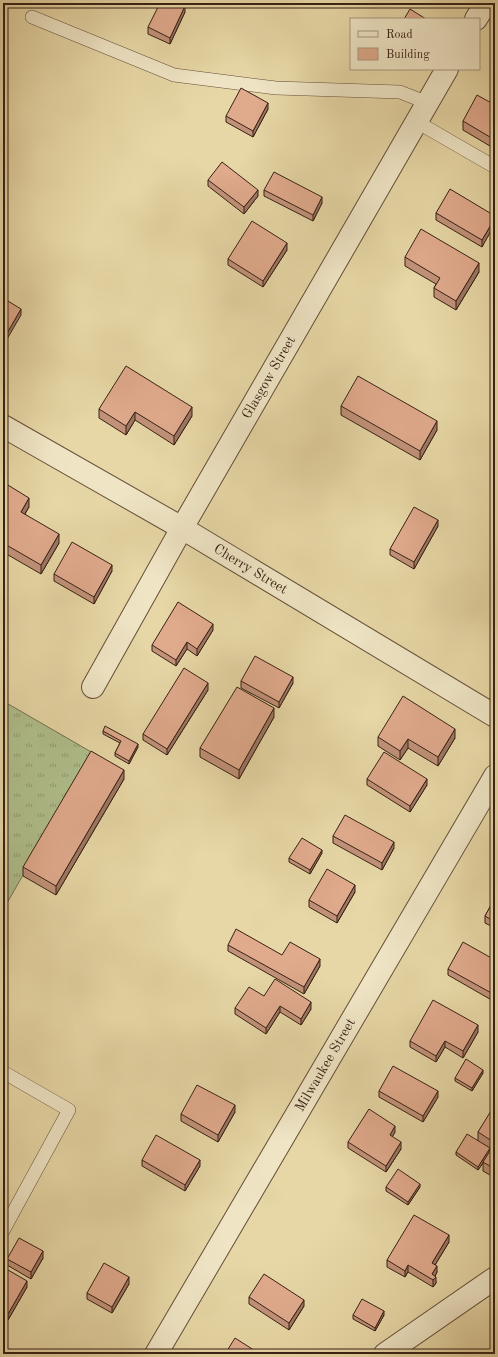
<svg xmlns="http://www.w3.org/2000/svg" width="498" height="1357" viewBox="0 0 498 1357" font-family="'Old Standard TT',serif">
	<defs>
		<pattern id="grass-tufts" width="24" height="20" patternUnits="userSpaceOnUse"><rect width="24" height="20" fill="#afbf8c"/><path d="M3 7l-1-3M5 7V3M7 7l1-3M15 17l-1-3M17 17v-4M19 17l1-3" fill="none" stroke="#8f9b71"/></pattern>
	</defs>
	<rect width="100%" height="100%" fill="#e7d7a6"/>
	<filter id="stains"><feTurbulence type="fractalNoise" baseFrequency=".005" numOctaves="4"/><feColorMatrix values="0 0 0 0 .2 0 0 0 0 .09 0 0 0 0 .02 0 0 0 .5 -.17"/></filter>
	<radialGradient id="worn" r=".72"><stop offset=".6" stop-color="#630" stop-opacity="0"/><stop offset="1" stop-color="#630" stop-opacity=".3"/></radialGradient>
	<path fill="url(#grass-tufts)" stroke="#747050" d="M3 701 93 753 3 910Z"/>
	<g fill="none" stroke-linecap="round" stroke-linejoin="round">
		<g stroke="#644e39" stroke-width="14">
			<path id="lane" d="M32 17 174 75 276 88 400 92 428 103
				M417 122 495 167
				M3 1072 69 1110 3 1231"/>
		</g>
		<g stroke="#644e39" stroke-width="24">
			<g id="street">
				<path d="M476 19 486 3"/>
				<path id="s1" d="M3 426 182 528 495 716"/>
				<path id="s2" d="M93 687 182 528 447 69"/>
				<path id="s3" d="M156 1354 495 776"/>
				<path d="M385 1354 495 1278"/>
			</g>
		</g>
		<use href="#lane" stroke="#efe5c5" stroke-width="13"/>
		<use href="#street" stroke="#efe5c5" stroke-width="22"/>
	</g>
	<path fill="#c19279" stroke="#382115" d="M185 12 170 44 148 34V27Z
		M495 105V149L463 130V121Z
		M268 109 253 137 226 122V116Z
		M208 180 258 196 244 214 208 186Z
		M264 190 322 203 313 221 264 196Z
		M436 213 495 216 482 247 436 220Z
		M287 250 263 287 228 265V259Z
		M405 257 479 272 456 310 434 297V288L436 284 405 266Z
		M341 406 437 430 420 460 341 415Z
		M99 409 192 416 174 445 135 420 126 435 99 418Z
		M3 482 29 507 25 514 59 543 41 574 3 552Z
		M438 526 414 569 390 555V549Z
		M112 571 94 604 54 581V574Z
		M213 630 197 656 187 649 176 666 152 651V645Z
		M241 681 293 683 279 708 241 688Z
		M208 690 167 755 143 740V734Z
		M274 717 239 779 200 757V748Z
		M103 731 138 747 129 764 115 756V753L120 743 103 734Z
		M378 737 455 738 438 766 408 748 400 760 378 746Z
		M124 779 56 895 23 876V867Z
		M367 779 427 785 410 812 367 785Z
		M333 836 394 848 382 870 333 843Z
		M322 853 310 874 289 862V858Z
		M355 892 337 923 309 907V900Z
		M495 898V928L485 923V916Z
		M228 945 320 966 304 994 228 951Z
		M495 960V1002L448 975V969Z
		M264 996 311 1009 301 1025 280 1012 266 1034 235 1014V1008Z
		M478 1032 463 1058 445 1047 436 1062 410 1047V1041Z
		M483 1073 472 1091 455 1081V1078Z
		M379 1091 438 1097 423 1122 379 1097Z
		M495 1107V1178L483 1171V1163L478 1170 456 1155V1152L478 1141V1132Z
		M235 1112 218 1142 181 1121V1114Z
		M395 1132 392 1137 401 1149 386 1172 348 1148V1142Z
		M142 1160 200 1166 185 1191 142 1166Z
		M386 1187H420L408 1205 386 1191Z
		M449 1242 435 1265 437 1272 435 1276 436 1283 433 1287 408 1272 405 1277 387 1267V1260Z
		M43 1258 31 1279 7 1265V1259Z
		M3 1267 27 1287 8 1320 3 1318Z
		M129 1284 112 1313 87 1299V1293Z
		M249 1297 304 1306 289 1330 249 1304Z
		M353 1315H384L375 1331 353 1319Z"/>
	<path fill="#9d7763" stroke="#382115" d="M185 6V12L170 44V38Z
		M268 103V109L253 137V131Z
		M258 190V196L244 214V207Z
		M322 197V203L313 221V215Z
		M495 218V224L482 247V240Z
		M287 243V250L263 287V281Z
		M479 263V272L456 310V301Z
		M21 309V315L3 346V340Z
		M192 407V416L174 445V436Z
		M135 412V420L126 435V426Z
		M437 421V430L420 460V451Z
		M29 498V507L21 520V512Z
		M438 520V526L414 569V562Z
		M59 534V543L41 574V565Z
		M112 565V571L94 604V597Z
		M213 624V630L197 656V649Z
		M187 642V649L176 666V660Z
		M293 677V683L279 708V702Z
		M208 683V690L167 755V749Z
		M274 708V717L239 779V770Z
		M455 729V738L438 766V757Z
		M408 739V748L400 760V751Z
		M138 744V747L129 764V761Z
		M124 770V779L56 895V886Z
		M427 779V785L410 812V806Z
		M394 842V848L382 870V863Z
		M322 850V853L310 874V870Z
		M355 885V892L337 923V916Z
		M320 959V966L304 994V987Z
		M311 1002V1009L301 1025V1019Z
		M280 1006V1012L266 1034V1028Z
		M478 1025V1032L463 1058V1051Z
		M445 1041V1047L436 1062V1056Z
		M483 1070V1073L472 1091V1088Z
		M438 1091V1097L423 1122V1116Z
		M235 1105V1112L218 1142V1135Z
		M395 1126V1132L390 1141V1135Z
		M401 1142V1149L386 1172V1166Z
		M490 1148V1152L483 1162V1163L478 1170V1167Z
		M200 1160V1166L185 1191V1185Z
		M420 1184V1187L408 1205V1202Z
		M449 1235V1242L432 1270V1263Z
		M43 1251V1258L31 1279V1272Z
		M408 1265V1272L405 1277V1271Z
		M437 1266V1272L433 1280 432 1274Z
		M129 1277V1284L112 1313V1307Z
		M436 1277V1283L433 1287V1280Z
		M27 1281V1287L8 1320V1314Z
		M304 1300V1306L289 1330V1323Z
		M384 1311V1315L375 1331V1328Z"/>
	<path fill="#e0aa8d" stroke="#382115" d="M160 3H179L185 6 170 38 148 27Z
		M410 9 426 19H404Z
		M241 88 268 103 253 131 226 116Z
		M477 95 495 105V140L463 121Z
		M222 162 258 190 244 207 208 180Z
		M274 172 322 197 313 215 264 190Z
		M450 189 495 216V218L482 240 436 213Z
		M252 221 287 243 263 281 228 259Z
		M421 229 479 263 456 301 434 288 440 278 405 257Z
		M3 298 21 309 3 340Z
		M126 366 192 407 174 436 135 412 126 426 99 409Z
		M358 376 437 421 420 451 341 406Z
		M3 482 29 498 21 512 59 534 41 565 3 543Z
		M414 507 438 520 414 562 390 549Z
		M72 542 112 565 94 597 54 574Z
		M178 602 213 624 197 649 187 642 176 660 152 645Z
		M255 656 293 677 279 702 241 681Z
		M184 668 208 683 167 749 143 734Z
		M237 687 274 708 239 770 200 748Z
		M403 696 455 729 438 757 408 739 400 751 378 737Z
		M105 726 138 744 129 761 115 753 121 741 103 731Z
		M91 751 124 770 56 886 23 867Z
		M384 752 427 779 410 806 367 779Z
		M345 815 394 842 382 863 333 836Z
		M302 838 322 850 310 870 289 858Z
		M327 869 355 885 337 916 309 900Z
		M495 898V922L485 916Z
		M236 929 282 955 290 942 320 959 304 987 228 945Z
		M463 942 495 960V995L448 969Z
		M275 979 311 1002 301 1019 280 1006 266 1028 235 1008 249 987 264 996Z
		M433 1000 478 1025 463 1051 445 1041 436 1056 410 1041Z
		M466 1059 483 1070 472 1088 455 1078Z
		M393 1066 438 1091 423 1116 379 1091Z
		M197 1085 235 1105 218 1135 181 1114Z
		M494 1106 495 1107V1169L483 1162 495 1143 478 1132Z
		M369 1109 395 1126 390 1135 401 1142 386 1166 348 1142Z
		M467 1134 490 1148 478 1167 456 1152Z
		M156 1135 200 1160 185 1185 142 1160Z
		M398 1169 420 1184 408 1202 386 1187Z
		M414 1215 449 1235 432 1263 437 1266 432 1274 436 1277 433 1280 408 1265 405 1271 387 1260Z
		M19 1238 43 1251 31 1272 7 1259Z
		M104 1263 129 1277 112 1307 87 1293Z
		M3 1267 27 1281 8 1314 3 1311Z
		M264 1274 304 1300 289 1323 249 1297Z
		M362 1299 384 1311 375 1328 353 1315Z
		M235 1338 260 1354H225Z"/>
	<g text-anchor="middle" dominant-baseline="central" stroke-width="3" stroke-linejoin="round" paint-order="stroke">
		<g font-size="14" fill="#382115" stroke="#efe5c5">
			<text stroke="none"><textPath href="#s2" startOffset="356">Glasgow Street</textPath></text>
			<text stroke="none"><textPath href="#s1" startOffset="286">Cherry Street</textPath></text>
			<text stroke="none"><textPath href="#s3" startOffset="335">Milwaukee Street</textPath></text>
		</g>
	</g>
	<rect width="498" height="1357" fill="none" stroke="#e7d7a6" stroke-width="16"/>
	<rect x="4" y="4" width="490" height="1349" fill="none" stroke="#382115" stroke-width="2"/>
	<rect x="8" y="8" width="482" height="1341" fill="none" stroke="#382115"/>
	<rect x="350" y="18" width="130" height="52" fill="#efe5c5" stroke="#a6977f"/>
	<rect x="358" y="31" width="20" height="6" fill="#efe5c5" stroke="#a6977f"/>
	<text x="386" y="38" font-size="12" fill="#382115">Road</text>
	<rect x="358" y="48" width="20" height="12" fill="#e0aa8d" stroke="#a6977f"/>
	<text x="386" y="58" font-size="12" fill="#382115">Building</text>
	<rect width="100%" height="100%" filter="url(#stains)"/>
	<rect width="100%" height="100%" fill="url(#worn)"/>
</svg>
